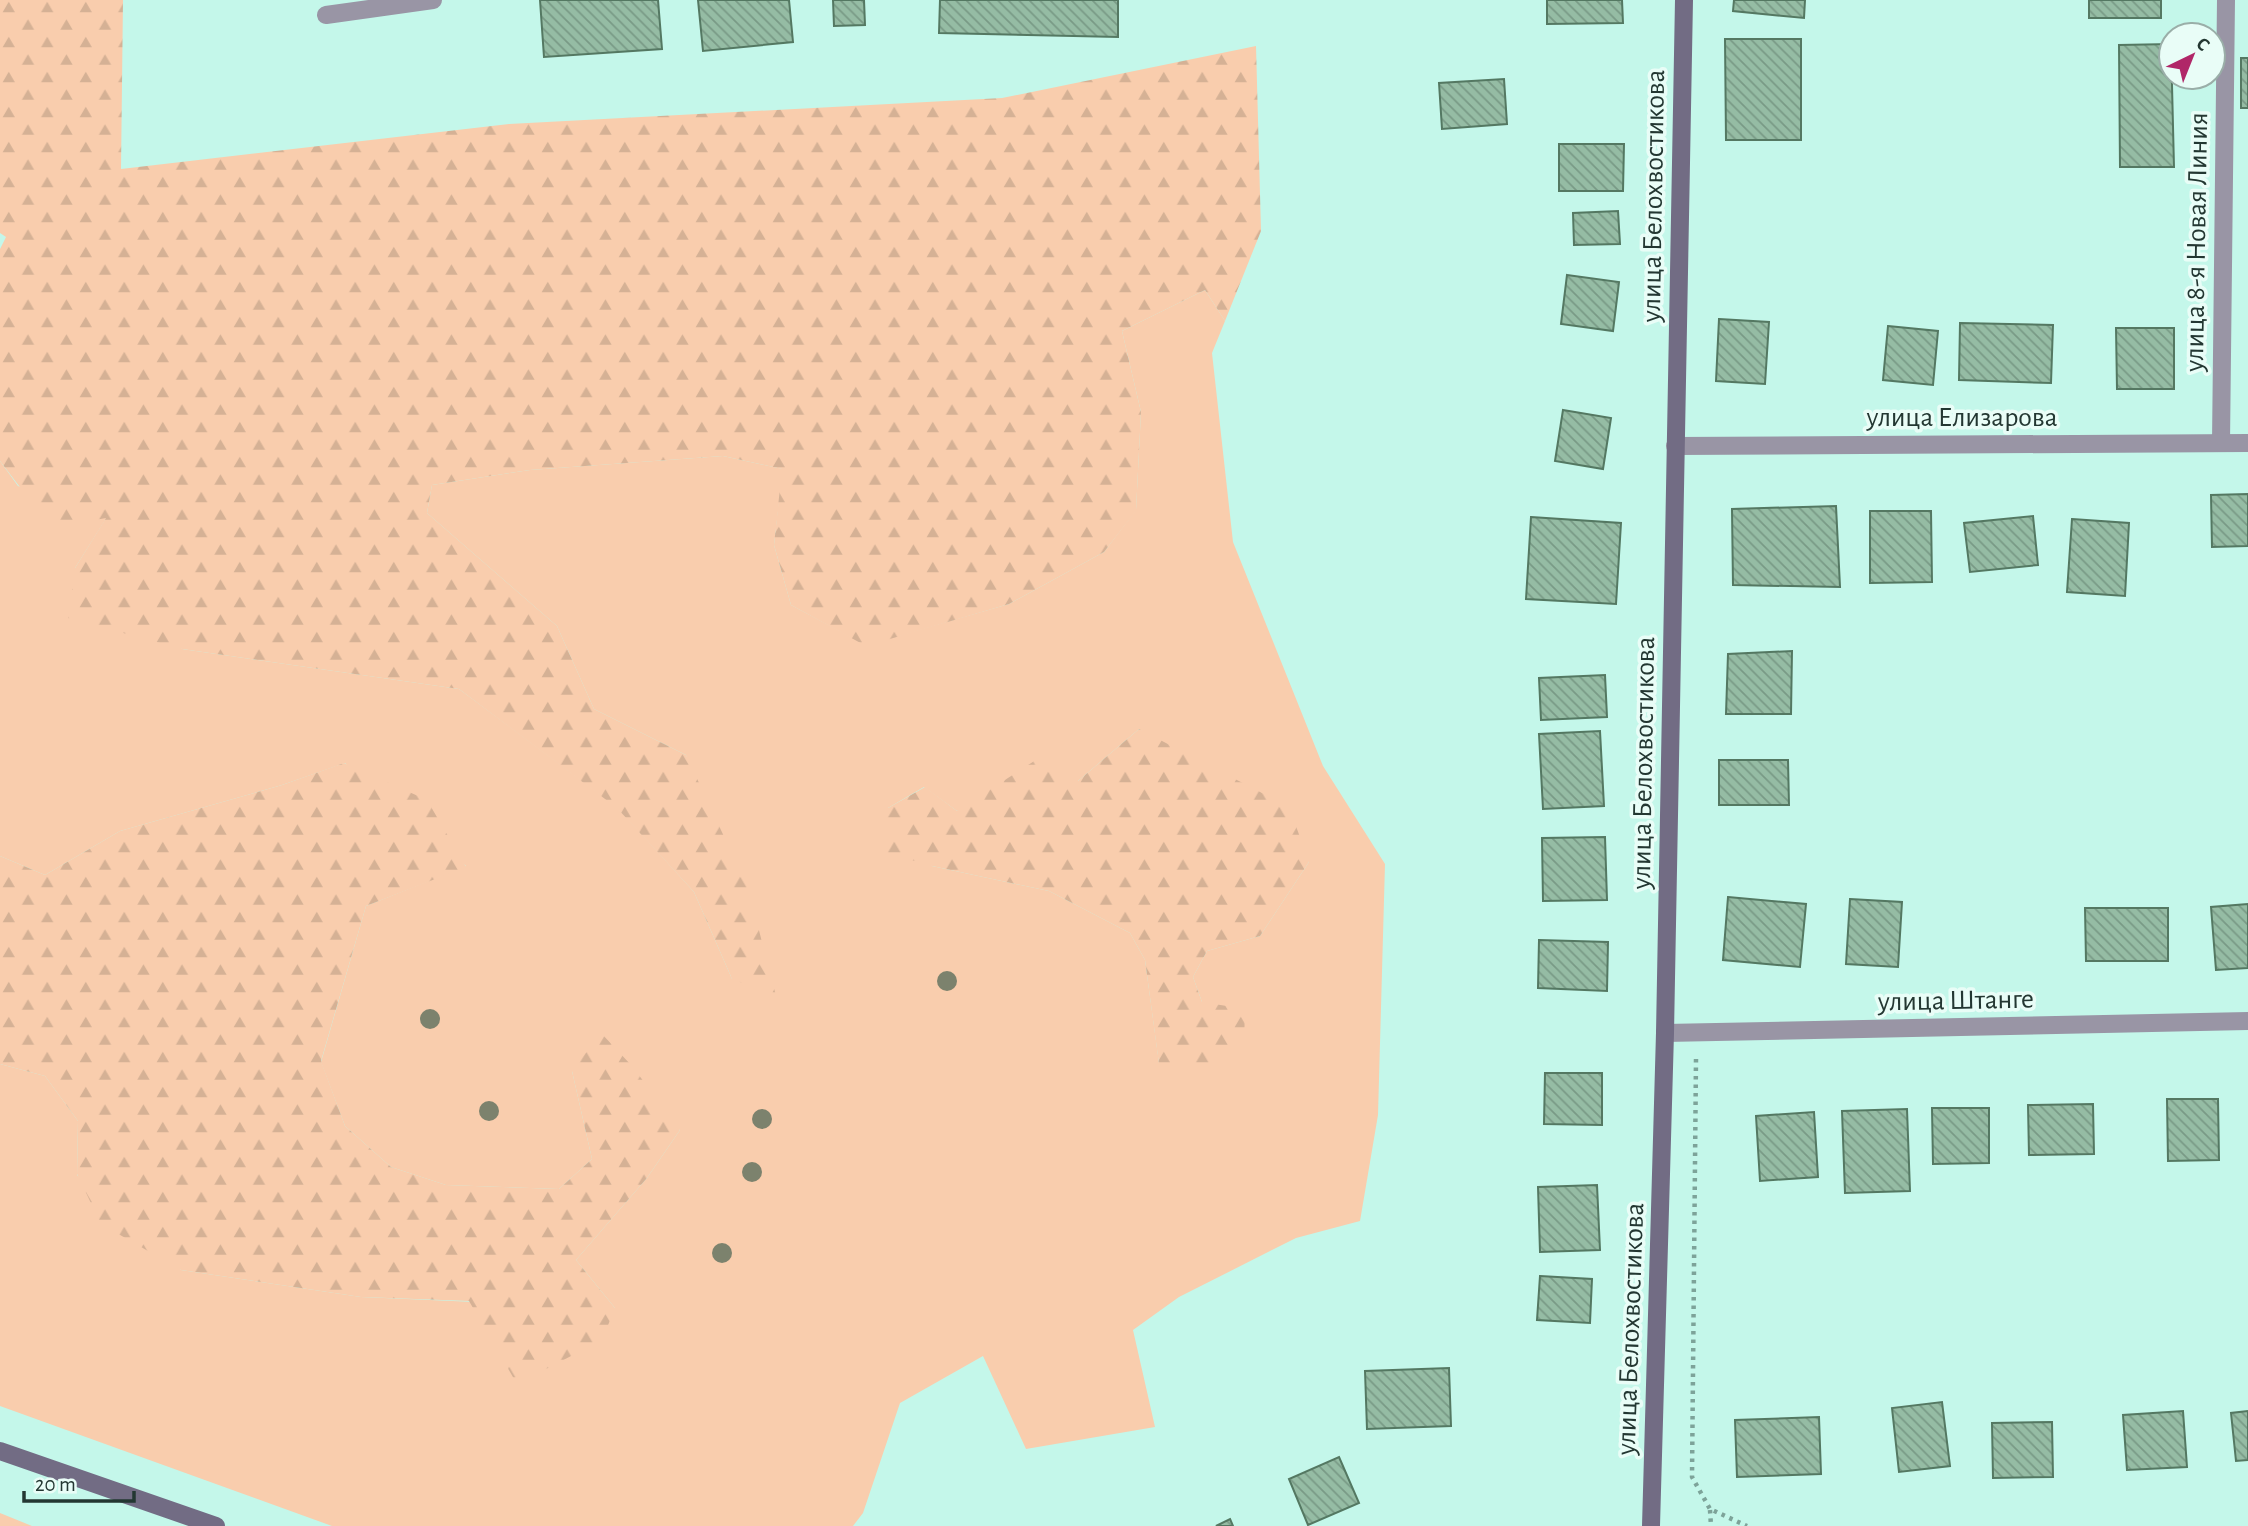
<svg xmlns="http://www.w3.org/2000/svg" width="2248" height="1526" viewBox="0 0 2248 1526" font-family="'Alegreya Sans',sans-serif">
	<defs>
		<pattern id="forest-firs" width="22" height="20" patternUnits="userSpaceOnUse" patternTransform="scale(1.75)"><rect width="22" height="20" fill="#f9cdad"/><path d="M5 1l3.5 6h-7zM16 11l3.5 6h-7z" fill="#d5b195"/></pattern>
		<pattern id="building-back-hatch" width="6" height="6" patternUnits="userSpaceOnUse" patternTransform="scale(1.75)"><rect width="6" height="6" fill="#95bca4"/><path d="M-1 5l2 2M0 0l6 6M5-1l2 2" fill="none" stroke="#799a86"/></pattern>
	</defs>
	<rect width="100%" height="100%" fill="#c4f7ea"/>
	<path fill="#f9cdad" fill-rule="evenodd" d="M1205 290 1225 321 1212 353 1233 542 1323 766 1385 864 1378 1115 1360 1221 1296 1238 1179 1297 1133 1330 1155 1427 1026 1449 983 1356 900 1403 863 1513 853 1526H332L0 1406V1064L45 1076 78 1121 77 1175 181 1270 361 1297 615 1308 576 1260 647 1178 680 1130 572 1071 592 1159 559 1189 446 1185 391 1167 345 1126 321 1062 366 906 466 866 345 763 282 785 120 831 45 875 0 856V461L18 486 107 517 75 568 182 649 459 689 617 807 694 892 732 979 686 755 594 709 557 626 427 513 432 485 530 470 723 456 783 469 774 545 791 605 866 645 1009 604 1104 552 1136 510 1141 412 1122 331ZM1139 729 1309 862 1260 936 1207 951 1193 977 1202 1002 1159 1063 1145 960 1130 933 1049 891 932 866 888 808 924 787 957 811 1078 781Z
		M0 1513 32 1526H0Z"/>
	<path fill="url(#forest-firs)" d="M0 0H123L121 169 509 124 1002 98 1256 46 1261 231 1225 321 1205 290 1122 331 1141 412 1136 511 1104 552 1009 604 866 646 791 605 774 545 782 469 723 456 530 470 432 485 427 513 557 626 594 709 686 755 748 888 776 996 732 979 694 892 617 808 459 689 182 649 68 618 75 568 106 518 51 528 0 461V249L6 237 0 233Z
		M1139 729 1289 807 1309 862 1260 936 1207 951 1193 977 1202 1002 1245 1009 1244 1044 1227 1067 1159 1064 1145 960 1130 933 1049 891 932 866 881 851 888 808 925 787 957 811 1042 756 1078 781Z
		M344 763 427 800 466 867 366 906 321 1061 345 1126 391 1167 446 1185 559 1189 592 1159 572 1071 601 1033 632 1066 680 1130 647 1178 576 1260 615 1308 602 1340 517 1384 469 1301 361 1297 181 1270 101 1224 77 1174 78 1121 45 1076 0 1064V856L45 875 120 831 282 785Z"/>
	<path fill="url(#building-back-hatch)" stroke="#547862" stroke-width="2" d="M540 0H658L662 49 544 57Z
		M698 0H789L793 42 703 51Z
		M833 0H864L865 25 834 26Z
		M940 0H1118V37L939 33Z
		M1547 0H1622L1623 23 1547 24Z
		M1734 0H1805L1804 18 1733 11Z
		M2089 0H2161V18H2089Z
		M1725 39H1801V140H1726Z
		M2171 44 2174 167H2120L2119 45Z
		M2241 58H2248V108H2241Z
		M1504 79 1507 124 1442 129 1439 83Z
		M1559 144H1624L1623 191H1559Z
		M1618 211 1620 244 1574 245 1573 213Z
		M1567 275 1619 282 1613 331 1561 324Z
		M1719 319 1769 322 1765 384 1716 381Z
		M1960 323 2053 325 2051 383 1959 380Z
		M1888 326 1938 331 1933 385 1883 380Z
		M2116 328H2174V389H2117Z
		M1563 410 1611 418 1603 469 1555 461Z
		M2248 494V546L2212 547 2211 495Z
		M1836 506 1840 587 1733 585 1732 509Z
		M1870 511H1931L1932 582 1870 583Z
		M2033 516 2038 565 1970 572 1964 523Z
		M1531 517 1621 523 1616 604 1526 599Z
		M2072 519 2129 523 2125 596 2067 592Z
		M1792 651 1791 714H1726L1728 654Z
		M1605 675 1607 717 1541 720 1539 678Z
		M1600 731 1604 806 1543 809 1539 734Z
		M1719 760H1788L1789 805H1719Z
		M1605 837 1607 900 1543 901 1542 838Z
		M1728 897 1806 904 1800 967 1723 960Z
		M1850 899 1902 902 1898 967 1846 964Z
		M2248 904V968L2216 970 2211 907Z
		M2085 908H2168V961H2086Z
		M1539 940 1608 942 1607 991 1538 988Z
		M1545 1073H1602V1125L1544 1124Z
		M2167 1099H2218L2219 1160 2168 1161Z
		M2093 1104 2094 1154 2029 1155 2028 1105Z
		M1932 1108H1989V1163L1933 1164Z
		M1907 1109 1910 1191 1845 1193 1842 1111Z
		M1814 1112 1818 1177 1760 1181 1756 1116Z
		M1597 1185 1600 1250 1540 1252 1538 1187Z
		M1540 1276 1592 1279 1590 1323 1537 1320Z
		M1449 1368 1451 1426 1367 1429 1365 1371Z
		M1942 1402 1950 1466 1899 1472 1892 1408Z
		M2183 1411 2187 1467 2127 1470 2123 1415Z
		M2248 1411V1460L2236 1461 2231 1413Z
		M1819 1417 1821 1474 1737 1477 1735 1420Z
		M2052 1422 2053 1477 1993 1478 1992 1423Z
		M1339 1457 1359 1503 1308 1525 1289 1479Z
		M1230 1519 1233 1526H1216Z"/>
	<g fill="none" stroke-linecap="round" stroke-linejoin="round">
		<path stroke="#7da399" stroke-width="4.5" stroke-dasharray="3.5 5" stroke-linecap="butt" d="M1696 1059 1692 1477 1710 1509 1747 1526
			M1710 1510 1711 1526"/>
		<path stroke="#9995a5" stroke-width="18" d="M326 15 433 0
			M2221 443 2226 0
			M1675 446 2248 443
			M1665 1033 2248 1021"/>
		<path stroke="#726c84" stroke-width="18" d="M0 1451 216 1526
			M1651 1526 1665 1033 1684 0"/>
	</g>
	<g fill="#7c826d">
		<circle cx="947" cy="981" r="10"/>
		<circle cx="430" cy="1019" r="10"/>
		<circle cx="489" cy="1111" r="10"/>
		<circle cx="762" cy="1119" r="10"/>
		<circle cx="752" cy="1172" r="10"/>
		<circle cx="722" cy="1253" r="10"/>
	</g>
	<g text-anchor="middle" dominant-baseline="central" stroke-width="7" stroke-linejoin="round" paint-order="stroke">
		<g font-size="28" fill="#233732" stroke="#e9fdf7">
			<text transform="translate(1654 196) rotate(-89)">улица Белохвостикова</text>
			<text transform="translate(2197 242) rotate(-89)">улица 8-я Новая Линия</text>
			<text x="1962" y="418">улица Елизарова</text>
			<text transform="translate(1644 763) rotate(-89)">улица Белохвостикова</text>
			<text transform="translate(1956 1001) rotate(-1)">улица Штанге</text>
			<text transform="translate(1631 1329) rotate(-88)">улица Белохвостикова</text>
		</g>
	</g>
	<g transform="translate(2192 56) rotate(43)"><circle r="33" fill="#e9fdf7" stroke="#9aaea8" stroke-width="2"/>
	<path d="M0-5L12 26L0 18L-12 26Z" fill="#b02768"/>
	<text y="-10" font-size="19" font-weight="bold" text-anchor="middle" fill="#233732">С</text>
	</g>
	<path d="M24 1491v10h110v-10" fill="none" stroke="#233732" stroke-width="3.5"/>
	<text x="35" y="1491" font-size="21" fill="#233732" stroke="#e9fdf7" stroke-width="5" paint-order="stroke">20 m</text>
</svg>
